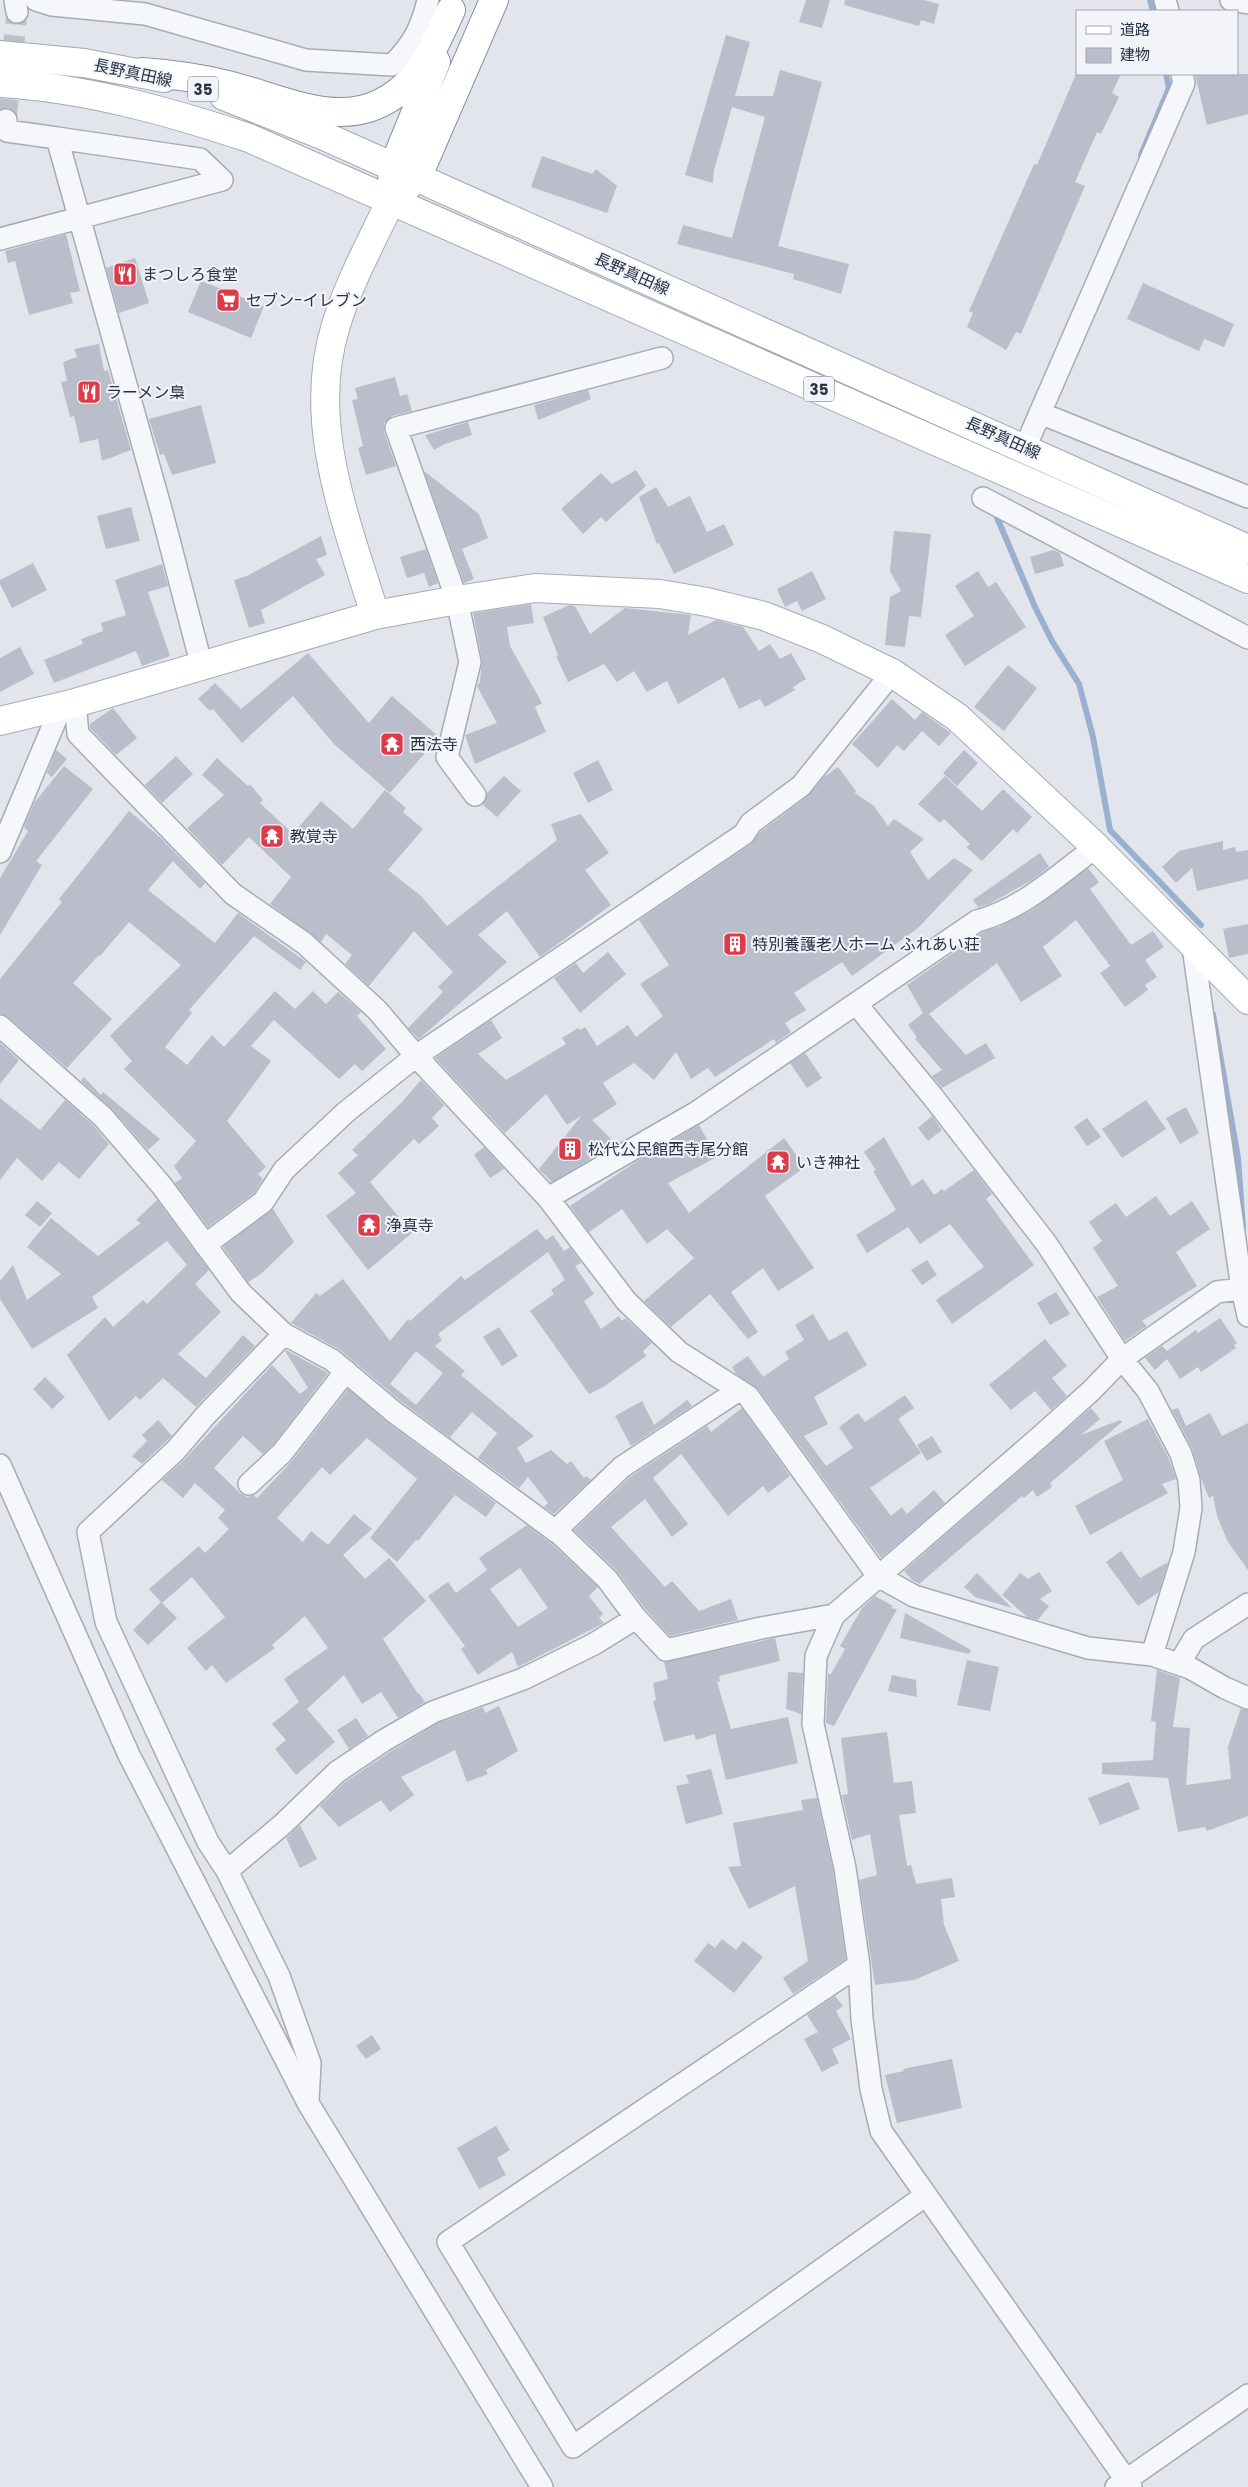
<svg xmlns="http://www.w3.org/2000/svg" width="1248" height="2487" viewBox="0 0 1248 2487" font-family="Poppins,'Noto Sans JP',sans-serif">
	<rect width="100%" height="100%" fill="#e2e5ec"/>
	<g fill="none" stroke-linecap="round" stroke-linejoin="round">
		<path stroke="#99b0cf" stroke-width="6" d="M1150 0 1153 11
			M1141 155 1169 88 1166 74
			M996 515 1035 607 1052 641 1079 684 1093 737 1110 830 1201 925
			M1213 1014 1238 1158 1243 1227"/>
	</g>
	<path fill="#b9beca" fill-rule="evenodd" d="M806 0H830L822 28 799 22Z
		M845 0H924L939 4 934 24 921 20 919 26 844 5Z
		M726 35 750 42 735 96H773L780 70 822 82 778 246 849 264 841 294 793 279 794 274 677 244 683 225 732 238 765 117 732 107 714 170 713 183 685 175Z
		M1076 74H1121L1112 93 1119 97 1101 134 1097 132 1075 182 1085 186 1021 334 1016 332 1006 350 967 327 973 313 969 311 1034 164 1037 165Z
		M1195 74H1248V114L1207 125Z
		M542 156 592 174 596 169 617 186 607 213 531 187Z
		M66 234 80 291 70 293 73 303 29 315 15 261 8 263 5 251Z
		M135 258 149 303 119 313 106 268Z
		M201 281 264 306 251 338 188 312Z
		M1143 283 1234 324 1224 347 1204 339 1199 351 1127 319Z
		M99 344 104 371 108 370 131 450 102 461 98 439 80 443 74 416 70 417 61 382 67 381 63 362 77 357 74 349Z
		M395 377 400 396 407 394 412 411 392 416 384 423V432L396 466 366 475 358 448 363 446 352 400 358 399 355 388Z
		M588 390 591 399 538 420 534 405Z
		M201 405 216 463 172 475 164 454 160 455 149 419Z
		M468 422 472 435 445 444 434 450 425 435Z
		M636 470 646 486 606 522 601 517 583 534 561 509 601 473 612 484Z
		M424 471 479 514 488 538 462 549 474 579 464 583Z
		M656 487 668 507 690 496 707 532 724 524 734 545 674 574 659 543 657 544 639 497Z
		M131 507 140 541 106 549 97 516Z
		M894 531 931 534 921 617 909 616 905 647 885 645 890 597 901 591 890 571Z
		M321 536 327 555 316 559 325 575 261 610 265 623 249 628 234 580 247 576Z
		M426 549 438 583 429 587 424 573 407 578 400 557Z
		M1054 550 1060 553 1064 566 1035 574 1030 557Z
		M33 563 47 590 12 608 0 584V580Z
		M162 564 168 586 148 592 170 656 142 666 136 651 54 683 44 660 83 644 81 639 103 631 101 623 126 615 115 580Z
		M812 571 826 599 802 611 797 601 785 607 777 589Z
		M978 571 988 587 996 582 1026 627 965 666 945 635 974 616 955 586Z
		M531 604 534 623 507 627 510 646 542 703 535 707 546 732 475 764 465 735 497 723 477 686 480 682 482 660 473 613Z
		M569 605 575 606 590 634 625 608 691 615 688 635 716 620 743 627 759 651 770 644 780 659 791 653 806 679 793 687 795 690 765 707 760 699 739 709 724 677 678 704 667 681 647 692 634 671 617 682 604 664 568 682 556 656 558 655 543 617Z
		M20 647 34 674 0 692V658Z
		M308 653 369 723 392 696 439 737 390 793 334 744 293 696 242 743 213 709 210 711 198 699 215 683 241 709Z
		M1008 665 1037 688 1004 731 974 707Z
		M892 699 915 720 922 712 951 733 939 746 922 731 904 751 897 745 878 768 852 744Z
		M113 708 137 738 116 755 90 728V724Z
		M56 750 67 759 52 777 47 773Z
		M964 750 978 763 957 786 943 773Z
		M176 756 193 774 162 803 145 785Z
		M217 758 248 786 250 784 263 800 260 803 293 834 321 801 353 829 385 790 406 808 403 812 423 829 388 870 421 896 447 926 557 840 551 824 581 814 609 853 585 870 611 905 540 957 507 911 478 935 507 962 419 1039 408 1028 443 992 438 987 453 972 414 931 369 986 345 964 352 955 326 934 321 942 270 904 291 877 249 837 222 865 187 828 224 795 202 775Z
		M598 760 613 790 588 803 573 773Z
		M64 766 93 789 36 861 42 865 0 935V878L28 831 24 827 34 803Z
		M838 767 856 791 855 793 874 806 888 826 894 819 924 839 910 852 928 880 954 858 973 870 918 928 852 976 842 962 794 993 806 1010 785 1023 791 1032 776 1043 774 1039 715 1077 708 1068 691 1079 676 1052 654 1080 634 1063 603 1083 617 1104 592 1120 611 1139 589 1160 552 1182 539 1169 582 1115 567 1125 546 1094 505 1133 435 1058 491 1020 502 1038 478 1054 506 1080 566 1044 562 1038 578 1028 580 1030 585 1027 597 1046 628 1025 636 1037 663 1016 640 984 669 965 639 920 751 844 760 832 808 796 824 777Z
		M504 776 521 791 497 817 483 805 487 793Z
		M945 776 982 811 1003 789 1032 817 1017 833 1013 829 982 861 966 847 970 844 944 819 940 823 918 804Z
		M129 811 160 837 205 883 200 889 173 861 148 890 215 943 238 913 306 962 300 970 254 936 189 1010 192 1013 165 1047 187 1065 212 1035 224 1047 275 991 295 1009 313 991 326 1004 338 992 361 1012 357 1016 386 1049 362 1071 355 1064 339 1079 274 1020 251 1046 271 1061 227 1121 266 1167 258 1174 263 1179 254 1193 208 1227 175 1183 182 1178 174 1166 196 1141 124 1069 132 1061 110 1036 181 965 129 922 100 956 99 955 73 983 112 1019 67 1068 8 1017 0 1014V979L62 902 59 899Z
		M1223 841V850L1235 847 1236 852 1248 850V879L1197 891 1192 868 1176 883 1162 867 1179 851Z
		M1040 853 1049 867 1032 880 989 904 978 907 973 900Z
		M1088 868 1099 882 1090 889 1131 945 1153 931 1164 947 1145 960 1157 977 1145 985 1148 990 1125 1007 1100 973 1110 966 1076 920 1043 947 1062 976 1045 987 1021 1002 997 963 929 1014 966 1055 986 1043 995 1058 942 1088 932 1076 942 1070 915 1039 917 1037 908 1025 923 1013 907 985 983 932 999 927 1032 910Z
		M1248 924V954L1229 958 1223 929Z
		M608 952 626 974 580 1013 554 978 576 963 583 973Z
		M0 1043 19 1060 0 1084Z
		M805 1053 822 1078 807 1088 790 1063Z
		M84 1077 101 1095 103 1092 160 1139 148 1150 112 1109 81 1081Z
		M421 1080 444 1105 432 1118 439 1126 419 1144 414 1139 370 1182 412 1233 368 1270 326 1216 356 1193 338 1173 358 1155 352 1150 401 1103Z
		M0 1098 40 1130 65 1100 94 1126 109 1144 79 1179 59 1162 42 1181 17 1158 0 1180Z
		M1146 1100 1166 1129 1122 1158 1102 1129Z
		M1186 1107 1199 1133 1180 1144 1166 1118Z
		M932 1116 942 1130 928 1141 918 1128Z
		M1087 1118 1101 1137 1087 1146 1074 1127Z
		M699 1125 717 1157 668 1183 689 1213 784 1138 805 1167 765 1196 814 1268 778 1291 763 1268 731 1292 758 1332 748 1339 710 1294 671 1327 644 1301 694 1258 667 1229 647 1244 622 1209 589 1232 570 1206 637 1161Z
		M884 1137 912 1186 923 1179 934 1195 942 1189 944 1191 974 1170 992 1194 986 1199 1034 1265 952 1324 936 1300 984 1267 950 1224 920 1244 908 1227 867 1253 856 1235 896 1210 873 1171 876 1170 864 1152Z
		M484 1147 504 1169 490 1178 474 1155Z
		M1156 1196 1170 1216 1192 1201 1210 1229 1176 1252 1197 1286 1142 1321 1147 1326 1125 1341 1097 1297 1118 1286 1093 1248 1102 1241 1089 1222 1116 1203 1126 1217Z
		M157 1200 209 1270 195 1284 221 1312 178 1354 206 1378 243 1335 255 1346 196 1407 163 1378 140 1400 136 1396 109 1421 67 1355 105 1317 113 1327 143 1300 147 1304 187 1265 167 1241 92 1297 98 1308 32 1349 0 1299V1281L13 1265 27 1300 61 1274 27 1247 51 1218 98 1256 141 1223 136 1220Z
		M37 1201 52 1213 40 1227 25 1215Z
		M273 1209 294 1242 261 1274 248 1282 223 1247Z
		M537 1229 546 1240 553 1235 564 1251 570 1247 581 1263 575 1266 594 1294 584 1301 601 1329 619 1316 622 1321 625 1318 652 1343 643 1351 646 1356 605 1386 589 1394 530 1311 554 1294 551 1290 565 1280 548 1252 438 1334 442 1340 435 1346 465 1371 461 1375 534 1436 517 1448 526 1463 551 1450 567 1464 571 1461 584 1478 586 1476 591 1480 554 1514 544 1507 548 1503 528 1477 519 1488 478 1458 497 1433 472 1412 450 1437 457 1443 402 1402 340 1350 291 1323 316 1293 320 1296 343 1279 390 1341 408 1319 410 1321 461 1276 465 1280ZM416 1351 443 1373 416 1405 390 1384Z
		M927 1260 937 1275 922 1285 911 1270Z
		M1056 1292 1070 1314 1050 1325 1037 1303Z
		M813 1314 829 1341 847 1331 867 1365 814 1397 828 1424 804 1436 826 1466 853 1448 839 1427 858 1413 865 1422 905 1395 914 1408 898 1419 921 1453 870 1488 891 1516 902 1507 907 1514 934 1490 945 1503 881 1558 758 1389 736 1374 732 1367 748 1356 763 1377 789 1359 785 1352 804 1340 795 1325Z
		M1220 1318 1237 1343 1234 1345 1236 1348 1201 1372 1198 1367 1180 1379 1167 1359 1155 1370 1145 1358 1162 1346 1167 1351 1196 1330 1198 1333Z
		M499 1327 518 1356 502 1366 483 1337Z
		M1045 1339 1067 1366 1052 1378 1067 1396 1051 1410 1035 1391 1011 1410 989 1385Z
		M286 1350 328 1373 273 1445 263 1454 243 1436 214 1468 240 1493 247 1497 254 1495 257 1498 292 1461 348 1389 387 1422 496 1503 486 1517 455 1495 418 1541 416 1540 397 1562 370 1538 417 1479 367 1438 330 1475 322 1467 277 1518 303 1542 311 1531 328 1545 354 1514 372 1529 343 1555 365 1579 389 1558 426 1601 383 1639 418 1694 419 1693 425 1702 398 1718 381 1692 362 1704 344 1675 307 1709 335 1742 296 1775 275 1749 286 1740 272 1724 299 1702 284 1679 328 1648 305 1616 272 1645 275 1648 226 1683 212 1665 206 1671 187 1648 225 1617 192 1577 162 1603 177 1618 148 1645 133 1630 161 1602 149 1589 199 1546 205 1553 229 1529 218 1518 225 1510 195 1483 183 1498 162 1480 185 1459 272 1365 300 1394 308 1388 285 1351Z
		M45 1377 65 1397 52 1409 33 1389Z
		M687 1400 692 1406 631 1446 615 1416 642 1401 654 1425Z
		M742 1408 790 1476 768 1493 763 1486 728 1516 681 1454 653 1478 688 1524 672 1537 645 1499 611 1527 665 1587 672 1581 699 1611 731 1599 738 1620 670 1636 646 1610 616 1570 574 1530 630 1477 707 1426 711 1432Z
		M1091 1408 1100 1419 1081 1435 1120 1420 1122 1422 1050 1483 1052 1487 1037 1497 1033 1490 1024 1498 1022 1496 919 1584 912 1580 904 1571Z
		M1178 1408 1186 1426 1210 1413 1222 1436 1248 1423V1570L1228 1542 1217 1516 1213 1496 1209 1498 1202 1481 1192 1448 1172 1410Z
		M1148 1419 1169 1459 1176 1479 1162 1484 1168 1493 1090 1535 1075 1506 1123 1480 1104 1441Z
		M158 1420 172 1436 142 1464 132 1456 147 1441 142 1435Z
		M932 1436 942 1452 927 1461 917 1445Z
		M527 1525 553 1545 598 1587 589 1596 603 1614 599 1618 604 1623 518 1667 512 1652 478 1675 461 1649 465 1646 428 1596 448 1582 456 1593 487 1570 479 1558ZM520 1568 548 1608 518 1627 490 1589Z
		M1121 1551 1140 1578 1168 1562 1159 1592 1138 1606 1106 1562Z
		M1039 1572 1052 1591 1040 1599 1049 1606 1038 1620 1027 1617 1002 1595 1020 1573 1028 1579Z
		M977 1573 1012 1608 975 1597 964 1587Z
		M875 1596 893 1606 891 1608 897 1609 834 1726 826 1723 828 1674H831L845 1649 840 1646 862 1608Z
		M905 1613 971 1650 969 1654 900 1638Z
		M775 1638 780 1661 719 1676 720 1681 717 1682 731 1729 788 1717 798 1763 726 1780 715 1734 696 1740 694 1734 664 1742 653 1701 656 1700 653 1683 668 1679 664 1662Z
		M967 1660 999 1667 990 1711 957 1705Z
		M1157 1670 1180 1678 1173 1727 1190 1728 1186 1785 1231 1779 1228 1747 1241 1708 1248 1710V1816L1207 1831 1205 1827 1178 1832 1168 1778 1102 1774V1763L1153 1760 1156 1722 1151 1721Z
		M788 1672 803 1673 801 1714 786 1709Z
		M892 1675 916 1680 917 1697 888 1691Z
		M499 1706 518 1751 486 1770 488 1774 467 1782 455 1750 401 1777 414 1795 390 1812 381 1800 339 1827 320 1806 345 1782 390 1752 438 1723 483 1707 485 1713Z
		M356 1718 368 1736 349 1749 337 1730Z
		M887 1732 894 1783 912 1781 916 1813 899 1815 907 1866 911 1865 916 1884 952 1878 955 1897 941 1899 944 1925 959 1961 914 1980 875 1985 859 1880 877 1875 870 1834 852 1840 842 1795 848 1794 841 1738Z
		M711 1769 723 1814 686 1824 676 1786 689 1783 686 1775Z
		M1129 1782 1140 1809 1100 1825 1088 1798Z
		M817 1798 833 1870 846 1959 793 1994 783 1978 808 1961 795 1886 749 1909 728 1867 741 1866 733 1823 803 1810 801 1800Z
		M300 1825 317 1859 300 1868 286 1838Z
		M722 1939 736 1950 743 1941 763 1957 734 1993 694 1961 708 1943 715 1948Z
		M835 1996 843 2006 836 2011 851 2039 832 2049 839 2063 822 2072 804 2039 818 2032 807 2015Z
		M372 2035 381 2049 366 2059 356 2046Z
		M952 2059 962 2108 897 2123 885 2075 904 2071 903 2069Z
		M496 2126 510 2150 497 2158 506 2175 479 2189 457 2148Z"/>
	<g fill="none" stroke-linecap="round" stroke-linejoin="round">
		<path stroke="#bdc1cb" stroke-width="21" stroke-dasharray="21 11" stroke-linecap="butt" d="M6 120 17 12"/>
		<g stroke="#a6abb7" stroke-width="24">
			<path id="street" d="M15 0 17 12
				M36 0 52 5 145 14 306 60 392 65C412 46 422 27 428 0
				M1165 0 1168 11
				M1231 0 1248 3
				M6 120 7 131 57 138 162 513 202 667
				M0 239 222 180 200 159 57 138
				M1040 413 1184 83 1182 74
				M1025 448 1040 413 1248 497
				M983 498 1248 638
				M75 703 78 734 233 894 304 943 377 1010 416 1056 548 1198 626 1301 679 1352 748 1396 878 1576 914 1596 1088 1648 1152 1655 1190 1668 1225 1688 1248 1698
				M475 795 447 757 470 662 457 600 396 428 662 358
				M0 852 61 707
				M1193 947 1242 1289 1248 1316
				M857 1005 933 1097 1046 1243 1122 1359 1148 1391 1181 1454 1189 1480 1191 1508 1184 1552 1152 1655
				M0 1026 103 1117 162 1186 241 1293 284 1334 332 1360 394 1412 561 1535 607 1579 636 1618 666 1650 761 1628 834 1615
				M548 1198 697 1112 977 921C1023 909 1058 875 1096 847
				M205 1245 263 1202 284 1170 346 1112 416 1056 744 834 751 823 801 786 892 673
				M284 1334 205 1416 176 1450 88 1532 106 1622 208 1842 227 1871 279 1976 310 2063 308 2102
				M0 1465 129 1755 308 2103 542 2487
				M249 1484 282 1453 346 1371
				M555 1531 622 1467 739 1390
				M1179 1664 1194 1639 1248 1604
				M227 1871 283 1824 337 1772 383 1741 433 1712 523 1679 594 1644 636 1618
				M859 1965 448 2242 573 2447 926 2195
				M1116 2487 1248 2395
				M1131 2487 881 2131 871 2089 862 2019 859 1965 845 1868 813 1724 816 1656 834 1615 1042 1435 1091 1391 1122 1359 1217 1292 1248 1288"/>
		</g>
		<g stroke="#a6abb7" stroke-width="30">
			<path id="secondary" d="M375 615C347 522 305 423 336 325 349 282 372 241 391 200
				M0 721 75 703 375 615 457 600 535 588 660 594 707 602 764 616 822 639 892 673 957 717 1096 847 1248 1000"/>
		</g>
		<g stroke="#a0a8b9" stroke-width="30">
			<path id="primary" d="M0 55 84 63 164 78
				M0 83C85 88 168 111 249 138L1248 579
				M224 96 322 135 1248 549"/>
		</g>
		<g stroke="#8891a4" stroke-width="30">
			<path id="highway" d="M142 72C171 74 199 78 228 85 292 101 357 140 412 79 429 60 440 34 451 10
				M391 200 417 178 494 0
				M391 200 393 168 436 62"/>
		</g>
		<use href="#street" stroke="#f5f7fa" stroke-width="21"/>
		<use href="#secondary" stroke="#fff" stroke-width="28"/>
		<use href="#primary" stroke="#fff" stroke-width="28"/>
		<use href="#highway" stroke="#fff" stroke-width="28"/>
	</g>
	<defs>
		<g id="restaurant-square" transform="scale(1.25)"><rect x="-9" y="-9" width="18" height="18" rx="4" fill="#dd3b49" stroke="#f2f4f9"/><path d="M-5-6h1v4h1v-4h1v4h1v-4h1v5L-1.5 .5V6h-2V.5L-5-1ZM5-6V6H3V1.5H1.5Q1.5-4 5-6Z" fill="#fff"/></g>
		<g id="supermarket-square" transform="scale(1.25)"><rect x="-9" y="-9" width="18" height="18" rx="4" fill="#dd3b49" stroke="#f2f4f9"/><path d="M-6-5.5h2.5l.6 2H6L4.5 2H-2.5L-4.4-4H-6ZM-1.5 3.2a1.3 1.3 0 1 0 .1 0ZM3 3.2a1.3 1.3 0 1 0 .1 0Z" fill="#fff"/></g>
		<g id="temple-square" transform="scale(1.25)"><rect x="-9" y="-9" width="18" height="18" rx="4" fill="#dd3b49" stroke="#f2f4f9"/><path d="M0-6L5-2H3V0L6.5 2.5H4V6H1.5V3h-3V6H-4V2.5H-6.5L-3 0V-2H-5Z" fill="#fff"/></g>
		<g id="building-square" transform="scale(1.25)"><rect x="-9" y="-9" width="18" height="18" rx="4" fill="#dd3b49" stroke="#f2f4f9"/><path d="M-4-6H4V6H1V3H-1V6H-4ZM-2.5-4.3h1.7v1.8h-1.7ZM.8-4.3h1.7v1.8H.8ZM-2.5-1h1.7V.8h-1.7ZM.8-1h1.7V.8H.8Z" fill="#fff"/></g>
	</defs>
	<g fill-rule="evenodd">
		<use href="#restaurant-square" x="125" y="274"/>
		<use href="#supermarket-square" x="228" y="300"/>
		<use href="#restaurant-square" x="89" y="392"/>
		<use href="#temple-square" x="392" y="744"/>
		<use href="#temple-square" x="272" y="836"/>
		<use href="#building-square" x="735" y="944"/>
		<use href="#building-square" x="570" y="1149"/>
		<use href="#temple-square" x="778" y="1162"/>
		<use href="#temple-square" x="369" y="1225"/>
	</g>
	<g text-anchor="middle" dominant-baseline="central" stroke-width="4" stroke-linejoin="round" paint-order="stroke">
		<g fill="#f2f4f9" stroke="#656c7c" stroke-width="1">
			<rect x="188" y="76.5" width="30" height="25" rx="4"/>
			<rect x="804" y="376.5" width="30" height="25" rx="4"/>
		</g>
		<g font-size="15" font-weight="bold" fill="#283146">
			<text x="203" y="89">35</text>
			<text x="819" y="389">35</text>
		</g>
		<g font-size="16" fill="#283146" stroke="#f2f4f9">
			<text transform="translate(133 73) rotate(12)">長野真田線</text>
			<text transform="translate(632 274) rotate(24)">長野真田線</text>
			<text transform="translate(1003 438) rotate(24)">長野真田線</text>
		</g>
		<g font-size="16" fill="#283146" stroke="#f2f4f9" text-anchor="start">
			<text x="142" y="274">まつしろ食堂</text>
			<text x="246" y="300">セブン-イレブン</text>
			<text x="106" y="392">ラーメン梟</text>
			<text x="410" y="744">西法寺</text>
			<text x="290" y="836">教覚寺</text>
			<text x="752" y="944">特別養護老人ホーム ふれあい荘</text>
			<text x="588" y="1149">松代公民館西寺尾分館</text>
			<text x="796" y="1162">いき神社</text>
			<text x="386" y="1225">浄真寺</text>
		</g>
	</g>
	<rect x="1076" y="10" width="162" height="65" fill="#f2f4f9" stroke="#a1a6b1"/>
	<rect x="1086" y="26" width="25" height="8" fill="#ffffff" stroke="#a1a6b1"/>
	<text x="1120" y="35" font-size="15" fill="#283146">道路</text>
	<rect x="1086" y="48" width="25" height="15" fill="#b9beca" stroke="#a1a6b1"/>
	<text x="1120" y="60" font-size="15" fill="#283146">建物</text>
</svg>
